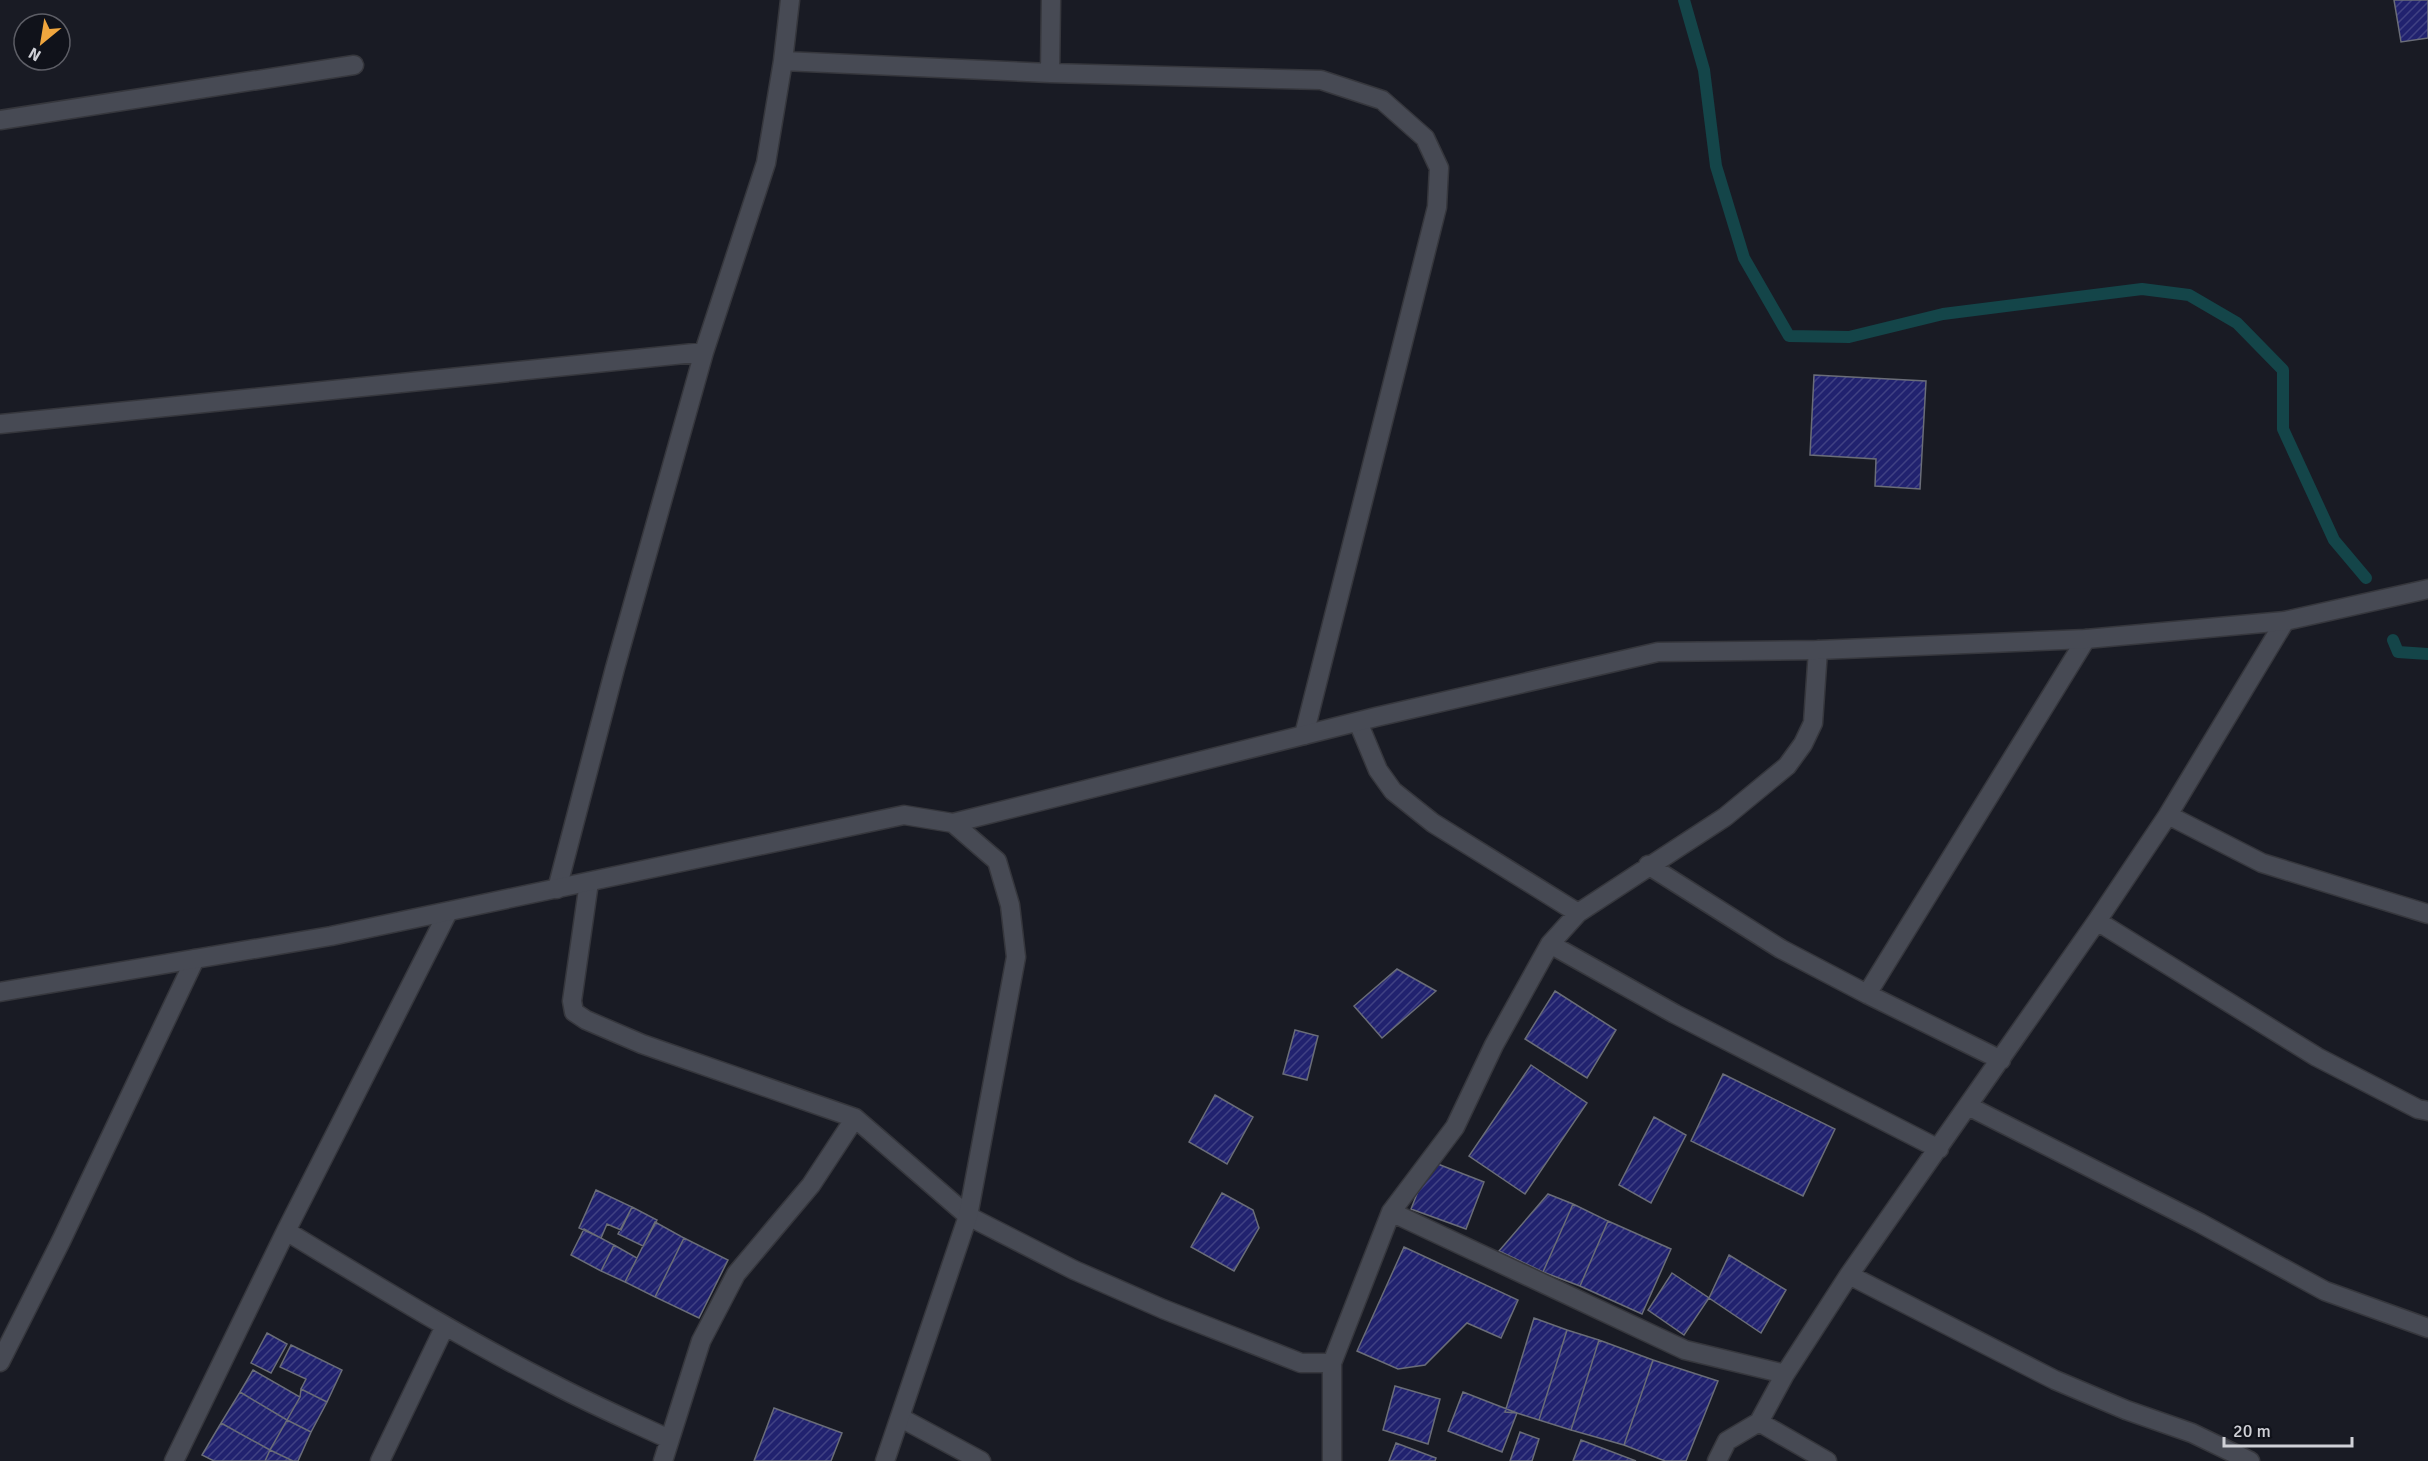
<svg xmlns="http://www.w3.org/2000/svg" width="2428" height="1461" viewBox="0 0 2428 1461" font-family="Signika,sans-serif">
	<defs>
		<pattern id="building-hatch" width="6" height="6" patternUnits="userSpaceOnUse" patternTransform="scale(1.5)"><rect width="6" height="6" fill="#21226f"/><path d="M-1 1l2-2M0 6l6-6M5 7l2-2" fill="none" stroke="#404183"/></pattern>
	</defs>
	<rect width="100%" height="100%" fill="#191b24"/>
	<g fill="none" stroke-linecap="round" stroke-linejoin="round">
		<path stroke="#144549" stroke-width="12" d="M1684 0 1704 70 1716 166 1744 258 1789 336 1849 337 1943 314 2142 289 2189 295 2237 323 2283 370V429L2334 540 2366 578
			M2393 640 2398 652 2428 654"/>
	</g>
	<path fill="url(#building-hatch)" stroke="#6a6d78" stroke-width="1.5" d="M2394 0H2428V38L2401 42Z
		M1814 375 1926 381 1920 489 1875 486 1876 459 1810 455Z
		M1397 969 1436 991 1382 1038 1354 1006Z
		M1555 991 1616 1030 1587 1078 1525 1039Z
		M1295 1030 1318 1036 1307 1080 1283 1074Z
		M1531 1065 1587 1103 1525 1194 1469 1156Z
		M1723 1074 1835 1129 1803 1196 1691 1141Z
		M1215 1095 1253 1117 1227 1164 1189 1142Z
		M1654 1117 1686 1135 1651 1203 1619 1185Z
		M1430 1161 1484 1182 1466 1229 1411 1209Z
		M596 1190 632 1207 621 1230 607 1224 601 1238 579 1228Z
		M1222 1193 1253 1210 1259 1228 1234 1271 1191 1247Z
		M1548 1194 1573 1204 1543 1272 1499 1251Z
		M1573 1204 1608 1221 1580 1286 1543 1272Z
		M632 1207 657 1220 643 1246 618 1234Z
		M1608 1221 1671 1249 1642 1314 1580 1286Z
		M655 1222 684 1238 655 1297 625 1282Z
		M584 1229 614 1245 601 1271 571 1255Z
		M684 1238 728 1260 699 1318 655 1297Z
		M614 1245 637 1258 625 1282 601 1271Z
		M1404 1247 1518 1300 1501 1338 1467 1323 1425 1365 1398 1369 1357 1351Z
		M1729 1255 1786 1290 1761 1333 1709 1298Z
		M1672 1273 1709 1298 1684 1335 1648 1310Z
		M1534 1318 1567 1330 1539 1420 1517 1413 1505 1412Z
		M1567 1330 1599 1340 1571 1430 1539 1420Z
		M267 1333 287 1344 271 1373 251 1363Z
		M1599 1340 1653 1360 1624 1445 1571 1430Z
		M291 1345 342 1370 327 1402 301 1389 306 1379 280 1367Z
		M1653 1360 1718 1381 1686 1461H1665L1624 1445Z
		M253 1370 300 1397 287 1420 240 1392Z
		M1395 1386 1440 1399 1428 1444 1383 1430Z
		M301 1389 327 1402 311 1432 287 1420 300 1397Z
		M240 1392 287 1420 270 1450 221 1423Z
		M1463 1392 1517 1413 1502 1452 1448 1431Z
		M774 1408 842 1433 831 1461H754Z
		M287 1420 311 1432 298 1461H293L270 1450Z
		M221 1423 270 1450 265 1461H214L202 1455Z
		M1520 1432 1539 1439 1532 1461H1510Z
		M1581 1440 1636 1461H1573Z
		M1396 1443 1436 1458 1435 1461H1389Z
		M270 1450 293 1461H265Z"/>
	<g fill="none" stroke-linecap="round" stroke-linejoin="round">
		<g stroke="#36373d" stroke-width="21">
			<path id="street" d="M783 61 1050 73 1321 80 1382 100 1425 138 1439 168 1437 207 1304 735
				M1050 73 1051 0
				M0 120 354 65
				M0 424 704 352
				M1358 722 1378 770 1393 791 1433 823 1578 913
				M2168 815 2262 863 2428 914
				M1648 865 1781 949 1867 994 2001 1060
				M589 882 572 1001 574 1012 586 1020 642 1044 855 1118 968 1216 1074 1270 1163 1309 1301 1363H1332
				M557 889 615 668 704 352 766 163 783 61 790 0
				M2097 921 2317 1057 2418 1109 2428 1111
				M1550 944 1675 1014 1939 1149
				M1867 994 2086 639
				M1968 1106 2200 1223 2325 1291 2428 1328
				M1391 1212 1685 1350 1785 1374
				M286 1231C374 1284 461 1338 553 1384 591 1404 630 1421 669 1439
				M1849 1275 2055 1380 2126 1410 2192 1433 2250 1461
				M0 1362 61 1241 195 959
				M901 1418 981 1461
				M1759 1422 1827 1461
				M174 1461 286 1231 448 912
				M380 1461 445 1326
				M663 1461 701 1341 736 1274 811 1185 855 1118
				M1332 1461V1363L1391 1212 1455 1127 1494 1045 1550 944 1578 913 1725 817 1787 766 1803 744 1813 723 1818 650
				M1717 1461 1727 1441 1759 1422 1785 1374 1849 1275 2097 921 2168 815 2285 621"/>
		</g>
		<g stroke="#36373d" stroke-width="21">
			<path id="secondary" d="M953 823 1376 717 1658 652 1818 650 2086 639 2285 621 2428 589
				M0 992 331 936 904 815 953 823 997 861 1010 905 1016 957 968 1216 885 1461"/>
		</g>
		<use href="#street" stroke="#474a54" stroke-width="18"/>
		<use href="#secondary" stroke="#474a54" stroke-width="18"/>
	</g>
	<g transform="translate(42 42) rotate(210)"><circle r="28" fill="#10121a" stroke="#5d5e66" stroke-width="1.5"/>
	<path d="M0-4.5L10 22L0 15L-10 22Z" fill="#f0a63e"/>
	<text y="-9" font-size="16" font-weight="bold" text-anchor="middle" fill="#d0d1d7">N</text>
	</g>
	<path d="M2224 1437v9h128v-9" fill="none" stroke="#d0d1d7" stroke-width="3"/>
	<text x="2233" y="1437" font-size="18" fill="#d0d1d7" stroke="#10121a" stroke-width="4.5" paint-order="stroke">20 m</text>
</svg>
